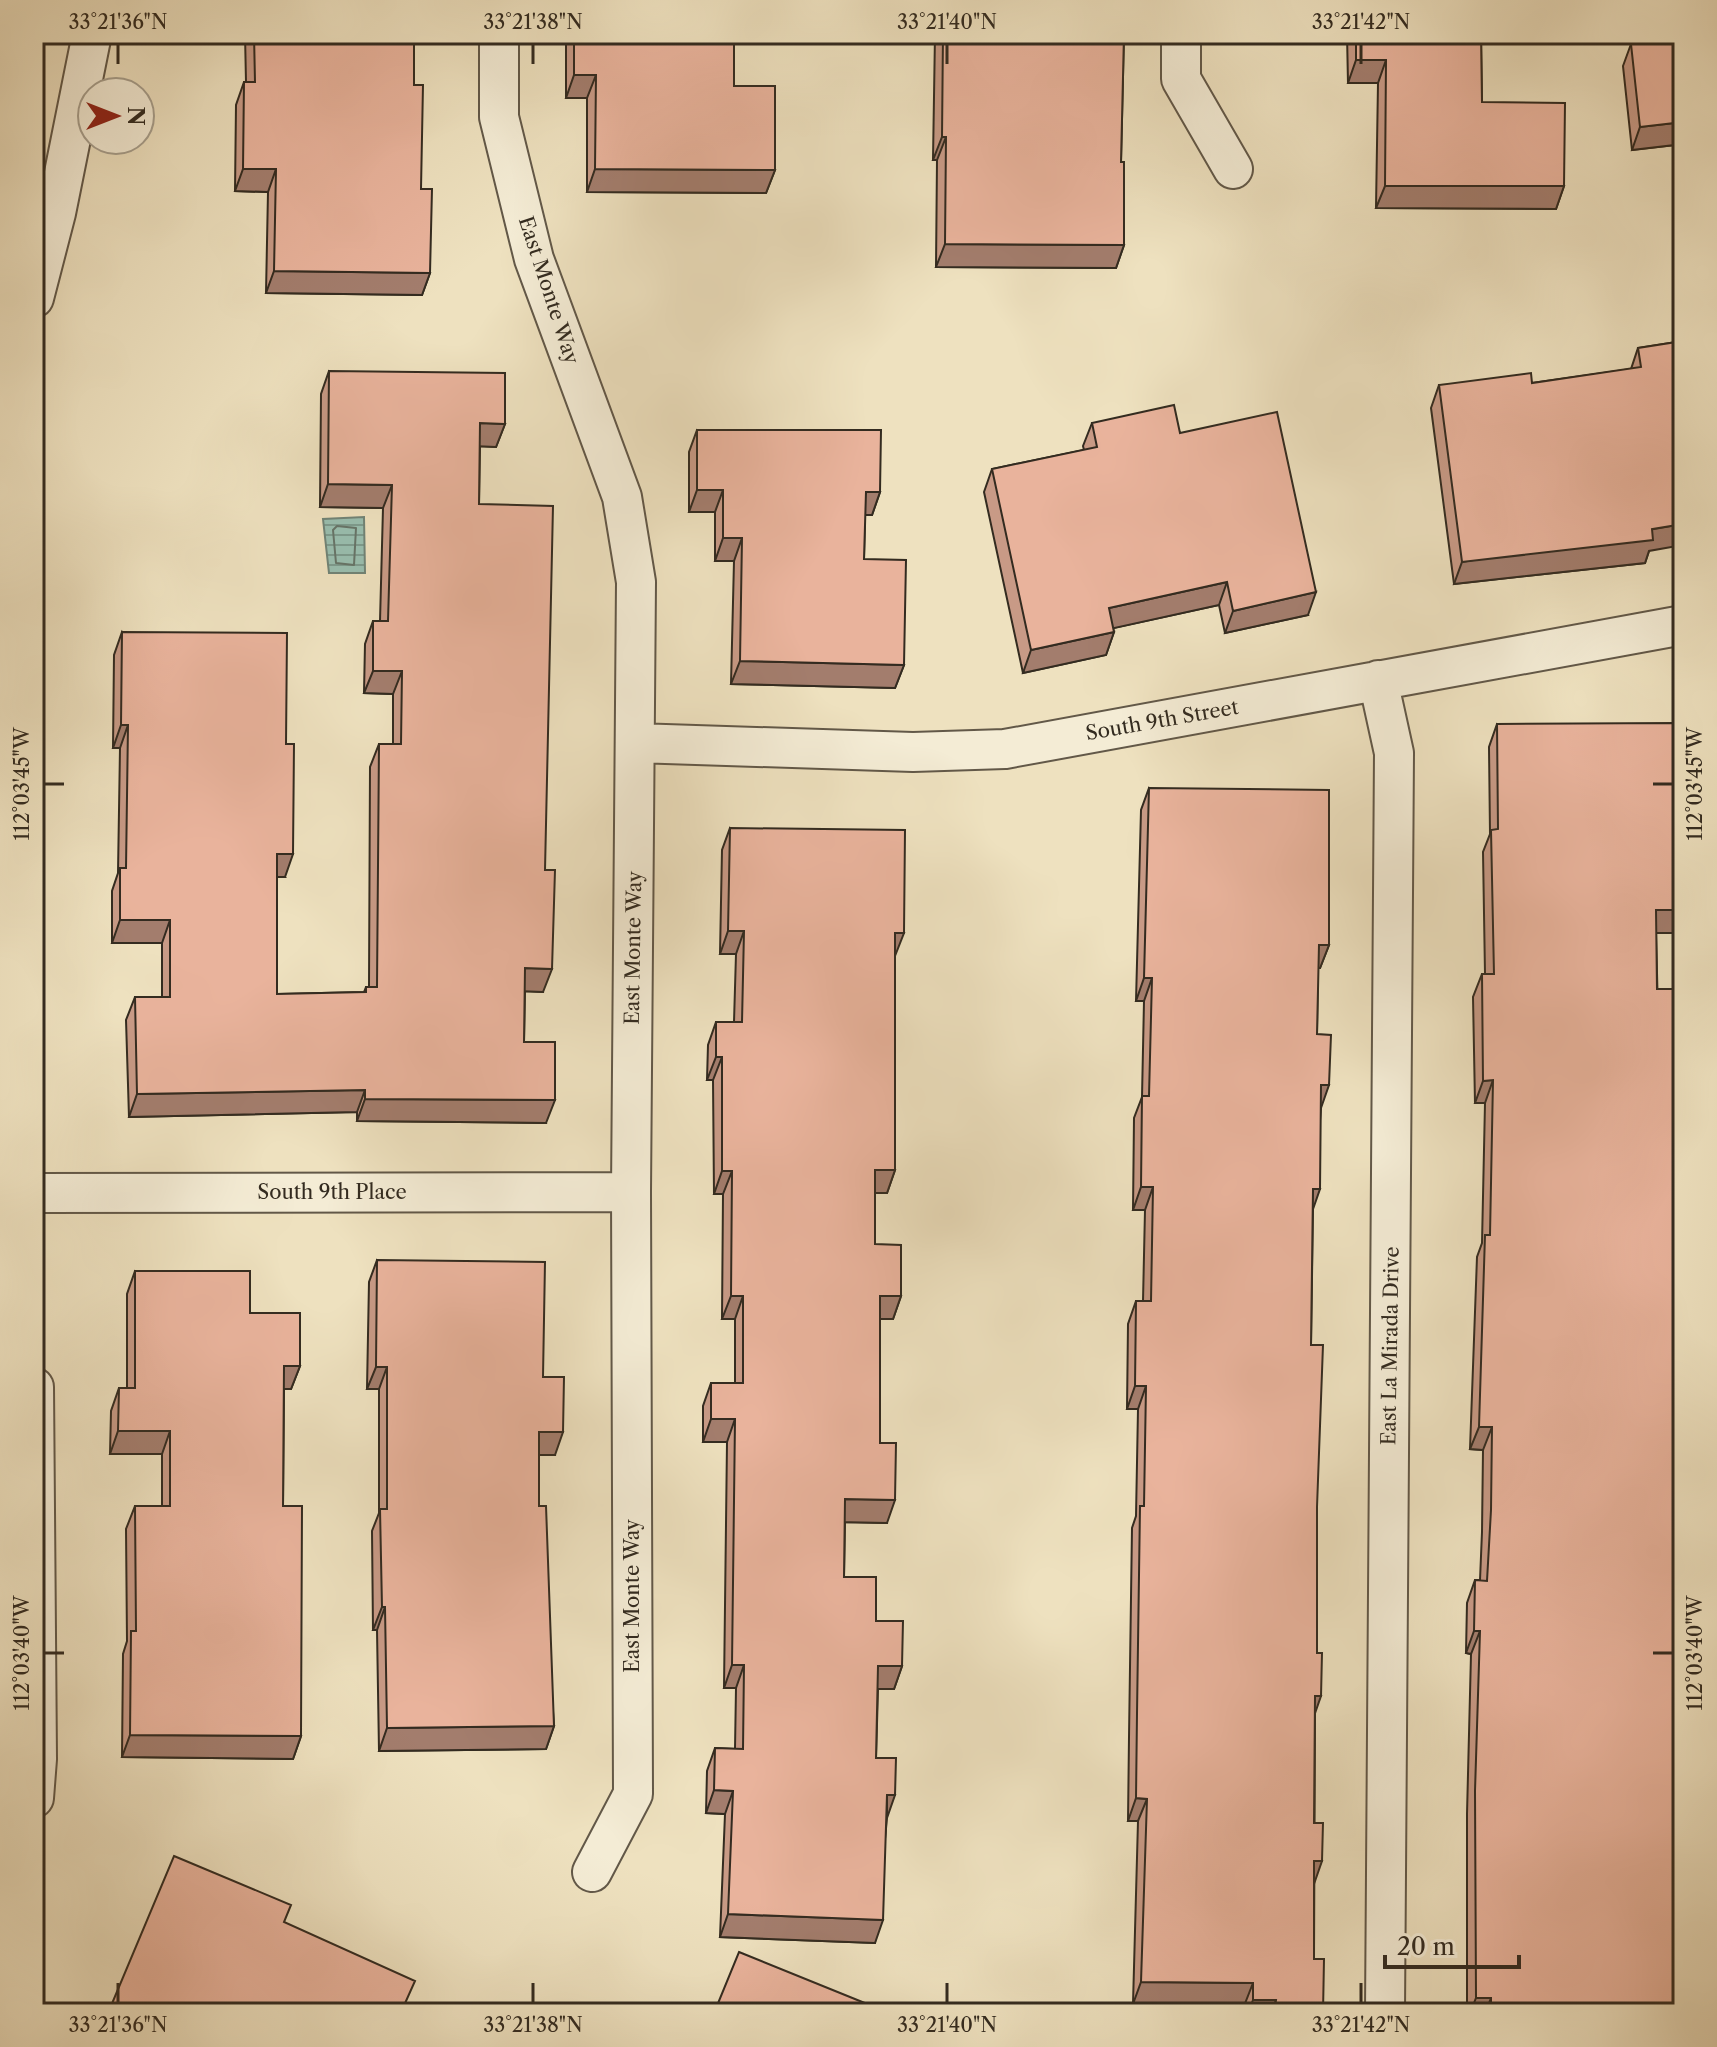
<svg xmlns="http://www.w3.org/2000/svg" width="1717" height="2047" viewBox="0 0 1717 2047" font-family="'Libre Caslon Text',serif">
	<defs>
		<pattern id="water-rules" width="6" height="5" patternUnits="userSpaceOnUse" patternTransform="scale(2)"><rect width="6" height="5" fill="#99beaf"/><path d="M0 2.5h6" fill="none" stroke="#7d9b8e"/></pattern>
	</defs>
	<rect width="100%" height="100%" fill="#eee1bf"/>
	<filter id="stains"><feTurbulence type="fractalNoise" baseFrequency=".0025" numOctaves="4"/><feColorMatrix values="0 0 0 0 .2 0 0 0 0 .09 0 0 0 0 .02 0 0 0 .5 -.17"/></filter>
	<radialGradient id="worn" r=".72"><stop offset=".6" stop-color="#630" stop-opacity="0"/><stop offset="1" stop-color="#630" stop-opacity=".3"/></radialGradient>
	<path fill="url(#water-rules)" stroke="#708376" stroke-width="2" d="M364 517 365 573H329L323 519Z"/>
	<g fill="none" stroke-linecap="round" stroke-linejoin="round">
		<path stroke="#667468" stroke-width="2" d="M337 526 356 528 354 565 336 563 333 530Z"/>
		<g stroke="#625848" stroke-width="42">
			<path id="minor" d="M499 34V117L534 259 622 497 636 582 631 1192 633 1794 592 1872
				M1181 34V79L1233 169
				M34 298 56 213 92 34
				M1378 680 1394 753 1385 2013
				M635 743 913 752 1005 749 1683 625
				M34 1193 631 1192
				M34 1387 37 1759 34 1798"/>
		</g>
		<use href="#minor" stroke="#f4ecd5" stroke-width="38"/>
	</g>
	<path fill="#c89a86" stroke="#332b20" stroke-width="2" d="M245 34H414V85L421 189 430 273 422 295 266 293 268 192 235 191 236 105 244 82H246Z
		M566 34H734V86L775 170 766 193 587 192V98H566Z
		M935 34H1124L1121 162 1124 245 1116 268 936 267 937 160H933Z
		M1347 34H1481L1482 102 1564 186 1556 209 1376 208 1378 83H1348Z
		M1640 34H1683V144L1632 150 1623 66 1631 44 1641 42Z
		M1683 341 1649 551 1645 563 1454 584 1431 408 1439 385 1532 383 1631 369 1638 348Z
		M329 371 505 424 496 447 480 446 479 504 543 992 525 991 524 1042 546 1123 357 1121V1112L129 1117 126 1020 135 997H162V943H112V891L118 873 120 748H113L114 655 122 632 285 877H277V994L364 992 366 987H369L370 767 379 744H393V694L364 693 365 644 373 621H380L383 508 320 507 321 394Z
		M1092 423 1180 433 1308 615 1225 633 1219 605 1113 628 1114 632 1106 655 1023 673 984 492 992 469 1084 450 1083 446Z
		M697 430 880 492 872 515H865L864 559 904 665 895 688 731 684 734 561H715V512H689V452Z
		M1497 724 1677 786 1683 933H1656L1683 2013H1467V1814L1471 1654 1466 1653 1467 1603 1475 1580H1480L1482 1532 1483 1450 1470 1449 1477 1257 1482 1243 1485 1103H1475L1473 997 1482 974H1485L1483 852 1490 834 1489 747Z
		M1149 788 1329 945 1320 968H1318L1317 1034 1321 1108 1313 1208 1311 1345 1317 1507 1315 1715 1314 1959 1323 2013H1244V2006L1133 2004 1138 1821H1128L1129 1737 1132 1528 1136 1516 1138 1409H1127L1128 1324 1136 1301H1143L1145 1210H1133L1134 1118 1142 1097 1144 1001H1136L1141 810Z
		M730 828 895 956V1170L887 1193H875V1244L901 1296 893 1319H880V1443L887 1523 845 1522 844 1577 876 1621 902 1666 894 1689H878L876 1758 887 1818 875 1943 720 1937 725 1814 706 1813 707 1771 715 1748 735 1749 736 1688H724L727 1442H703V1406L711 1383H735V1319H722L723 1194H714L713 1080H707L708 1045 716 1022H734L736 954H720L722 850Z
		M377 1260 543 1377 555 1455H539V1506L554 1726 546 1749 379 1751 377 1630H373L372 1531 379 1513V1389H367L369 1282Z
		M135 1271 250 1313 300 1366 291 1389H284L283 1506 301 1736 293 1759 122 1757 123 1654 127 1641 126 1529 135 1506H162V1454H110L111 1411 119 1388H127V1294Z"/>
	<path fill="#a37d6d" stroke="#332b20" stroke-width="2" d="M1356 60H1386L1378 83H1348Z
		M574 75H596L587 98H566Z
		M1683 122V144L1632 150 1640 127Z
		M942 137H946L937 160H933Z
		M243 169H276L268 192 235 191Z
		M595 169 775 170 766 193 587 192Z
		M1385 186H1564L1556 209 1376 208Z
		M945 244 1124 245 1116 268 936 267Z
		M274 271 430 273 422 295 266 293Z
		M480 423 505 424 496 447 472 446Z
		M328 484 392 485 383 508 320 507Z
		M697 490H723L715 512H689Z
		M866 492H880L872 515H857Z
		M1683 524V545L1649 551 1645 563 1454 584 1462 562Z
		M723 538H742L734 561H715Z
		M1227 582 1219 605 1101 631 1109 608Z
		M1316 592 1308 615 1225 633 1233 611Z
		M1114 632 1106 655 1023 673 1031 650Z
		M740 661 904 665 895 688 731 684Z
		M373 671H402L393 694 364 693Z
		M121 725H128L120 748H113Z
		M277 854H293L285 877H269Z
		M1656 910H1683V933H1647Z
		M120 920H170L162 943H112Z
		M728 931H744L736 954H720Z
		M895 933H904L895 956Z
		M1319 945H1329L1320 968H1310Z
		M525 968 552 969 543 992 517 991Z
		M1144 978H1152L1144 1001H1136Z
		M716 1057H722L713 1080H707Z
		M1493 1080 1485 1103H1475L1483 1081Z
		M1321 1085H1329L1321 1108 1312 1107Z
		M365 1090 357 1112 129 1117 137 1094Z
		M365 1099 555 1100 546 1123 357 1121Z
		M875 1170H895L887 1193H867Z
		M722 1171H732L723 1194H714Z
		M1141 1187H1153L1145 1210H1133Z
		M1313 1189H1320L1312 1212Z
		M731 1296H743L735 1319H722Z
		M880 1296H901L893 1319H872Z
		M284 1366H300L291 1389H276Z
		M376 1367H387L379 1389H367Z
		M1135 1386H1146L1138 1409H1127Z
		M711 1419H735L727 1442H703Z
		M1479 1427H1492L1483 1450 1470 1449Z
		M118 1431H170L162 1454H110Z
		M539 1432H563L555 1455H531Z
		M845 1499 895 1500 887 1523 837 1522Z
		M382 1607H385L377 1630H373Z
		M1474 1631H1480L1471 1654 1466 1653Z
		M732 1665H744L736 1688H724Z
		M878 1666H902L894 1689H870Z
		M1315 1696H1321L1313 1719Z
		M554 1726 546 1749 379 1751 387 1728Z
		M130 1735 301 1736 293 1759 122 1757Z
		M714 1790 733 1791 725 1814 706 1813Z
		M887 1795H895L887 1818Z
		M1136 1798 1147 1799 1138 1821H1128Z
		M1314 1861H1322L1314 1884Z
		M728 1914 883 1920 875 1943 720 1937Z
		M1141 1982 1253 1983 1244 2006 1133 2004Z
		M1476 1998H1491L1485 2013H1470Z
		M1253 2000H1276L1271 2013H1248Z"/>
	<path fill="#e9b39c" stroke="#332b20" stroke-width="2" d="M254 34H414V85H423L421 189H432L430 273 274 271 276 169H243L244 82H255Z
		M574 34H734V86H775V170L595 169 596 75H574Z
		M943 34H1124L1121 162H1124V245L945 244 946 137H942Z
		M1356 34H1481L1482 102 1565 103 1564 186H1385L1386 60H1356Z
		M1651 34H1683V122L1640 127 1631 44 1652 41Z
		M1683 341V524L1652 529 1653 540 1462 562 1439 385 1531 373 1532 383 1641 367 1638 348Z
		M329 371 505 373V424L480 423 479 504 553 506 545 870H555L552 969 525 968 524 1042H555V1100L365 1099V1090L137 1094 135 997H170V920H120V868H126L128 725H121L122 632 287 633 286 744H294L293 854H277V994L366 992V987H377L379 744H401L402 671H373V621H388L392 485 328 484Z
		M1174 405 1180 433 1277 412 1316 592 1233 611 1227 582 1109 608 1114 632 1031 650 992 469 1097 447 1092 423Z
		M697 430H881L880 492H866L864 559 906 560 904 665 740 661 742 538H723V490H697Z
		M1676 723 1677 786H1683V910H1656L1657 989H1683V2013H1491V1998H1476L1475 1791 1480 1631H1474L1475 1580 1487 1581 1491 1510 1492 1427H1479L1485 1235H1490L1493 1080 1483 1081 1482 974H1494L1491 830 1498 829 1497 724Z
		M1149 788 1329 790V945H1319L1317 1034 1331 1035 1329 1085H1321L1320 1189H1313L1311 1345H1323L1317 1507V1653H1322L1321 1696H1315L1314 1823H1323L1322 1861H1314V1959H1324L1323 2013H1274L1276 2000H1253V1983L1141 1982 1147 1799 1136 1798 1137 1714 1140 1506H1144L1146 1386H1135L1136 1301H1151L1153 1187H1141L1142 1096H1149L1152 978H1144Z
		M730 828 905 830 904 933H895V1170H875V1244L901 1245V1296H880V1443H896L895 1500 845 1499 844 1577H876V1621H903L902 1666H878L876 1758H896L895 1795H887L883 1920 728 1914 733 1791 714 1790 715 1748 743 1749 744 1665H732L735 1419H711V1383H743V1296H731L732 1171H722V1057H716V1022H742L744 931H728Z
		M377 1260 545 1262 543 1377H564L563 1432H539V1506H546L554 1726 387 1728 385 1607H382L380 1509H387V1367H376Z
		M135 1271H250V1313H300V1366H284L283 1506H302L301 1736 130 1735 131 1631H136L135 1506H170V1431H118L119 1388H135Z
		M174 1856 291 1905 284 1922 415 1981 402 2010 410 2013H108Z
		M739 1952 887 2012V2013H714Z"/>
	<path fill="none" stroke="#332b20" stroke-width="3" d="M118 44V64M533 44V64M947 44V64M1361 44V64M44 784H64M1653 784H1673M44 1653H64M1653 1653H1673M118 1983V2003M533 1983V2003M947 1983V2003M1361 1983V2003"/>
	<g text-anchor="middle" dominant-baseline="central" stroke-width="6" stroke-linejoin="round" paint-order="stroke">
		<g font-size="20" fill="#332b20" stroke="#f4ecd5">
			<text transform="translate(549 290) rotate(72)">East Monte Way</text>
			<text transform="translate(1162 720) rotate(-10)">South 9th Street</text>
			<text transform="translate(633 948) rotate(-89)">East Monte Way</text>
			<text x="332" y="1192">South 9th Place</text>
			<text transform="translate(1390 1346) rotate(-89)">East La Mirada Drive</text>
			<text transform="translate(632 1596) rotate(-90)">East Monte Way</text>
		</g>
	</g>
	<rect width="1717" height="2047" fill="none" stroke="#eee1bf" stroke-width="88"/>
	<g transform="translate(116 116) rotate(90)"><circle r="38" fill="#f4ecd5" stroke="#a79f8d" stroke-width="2"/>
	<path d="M0-6L14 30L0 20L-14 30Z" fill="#8f2418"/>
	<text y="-12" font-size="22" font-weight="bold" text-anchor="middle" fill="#332b20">N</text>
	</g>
	<path d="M1385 1955v12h134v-12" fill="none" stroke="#332b20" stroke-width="4"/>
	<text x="1397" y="1955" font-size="24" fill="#332b20" stroke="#f4ecd5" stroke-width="6" paint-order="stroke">20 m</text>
	<rect x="44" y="44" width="1629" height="1959" fill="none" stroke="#332b20" stroke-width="3"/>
	<g font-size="20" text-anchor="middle" fill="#332b20">
		<text x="118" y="29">33°21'36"N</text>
		<text x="533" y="29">33°21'38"N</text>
		<text x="947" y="29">33°21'40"N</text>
		<text x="1361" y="29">33°21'42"N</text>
		<text transform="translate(1695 784) rotate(-90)" y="7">112°03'45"W</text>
		<text transform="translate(22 784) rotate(-90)" y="7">112°03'45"W</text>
		<text transform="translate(1695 1653) rotate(-90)" y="7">112°03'40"W</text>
		<text transform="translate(22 1653) rotate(-90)" y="7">112°03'40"W</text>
		<text x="118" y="2032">33°21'36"N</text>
		<text x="533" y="2032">33°21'38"N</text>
		<text x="947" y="2032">33°21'40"N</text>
		<text x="1361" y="2032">33°21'42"N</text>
	</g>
	<rect width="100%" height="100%" filter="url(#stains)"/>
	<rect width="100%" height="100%" fill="url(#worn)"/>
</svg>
